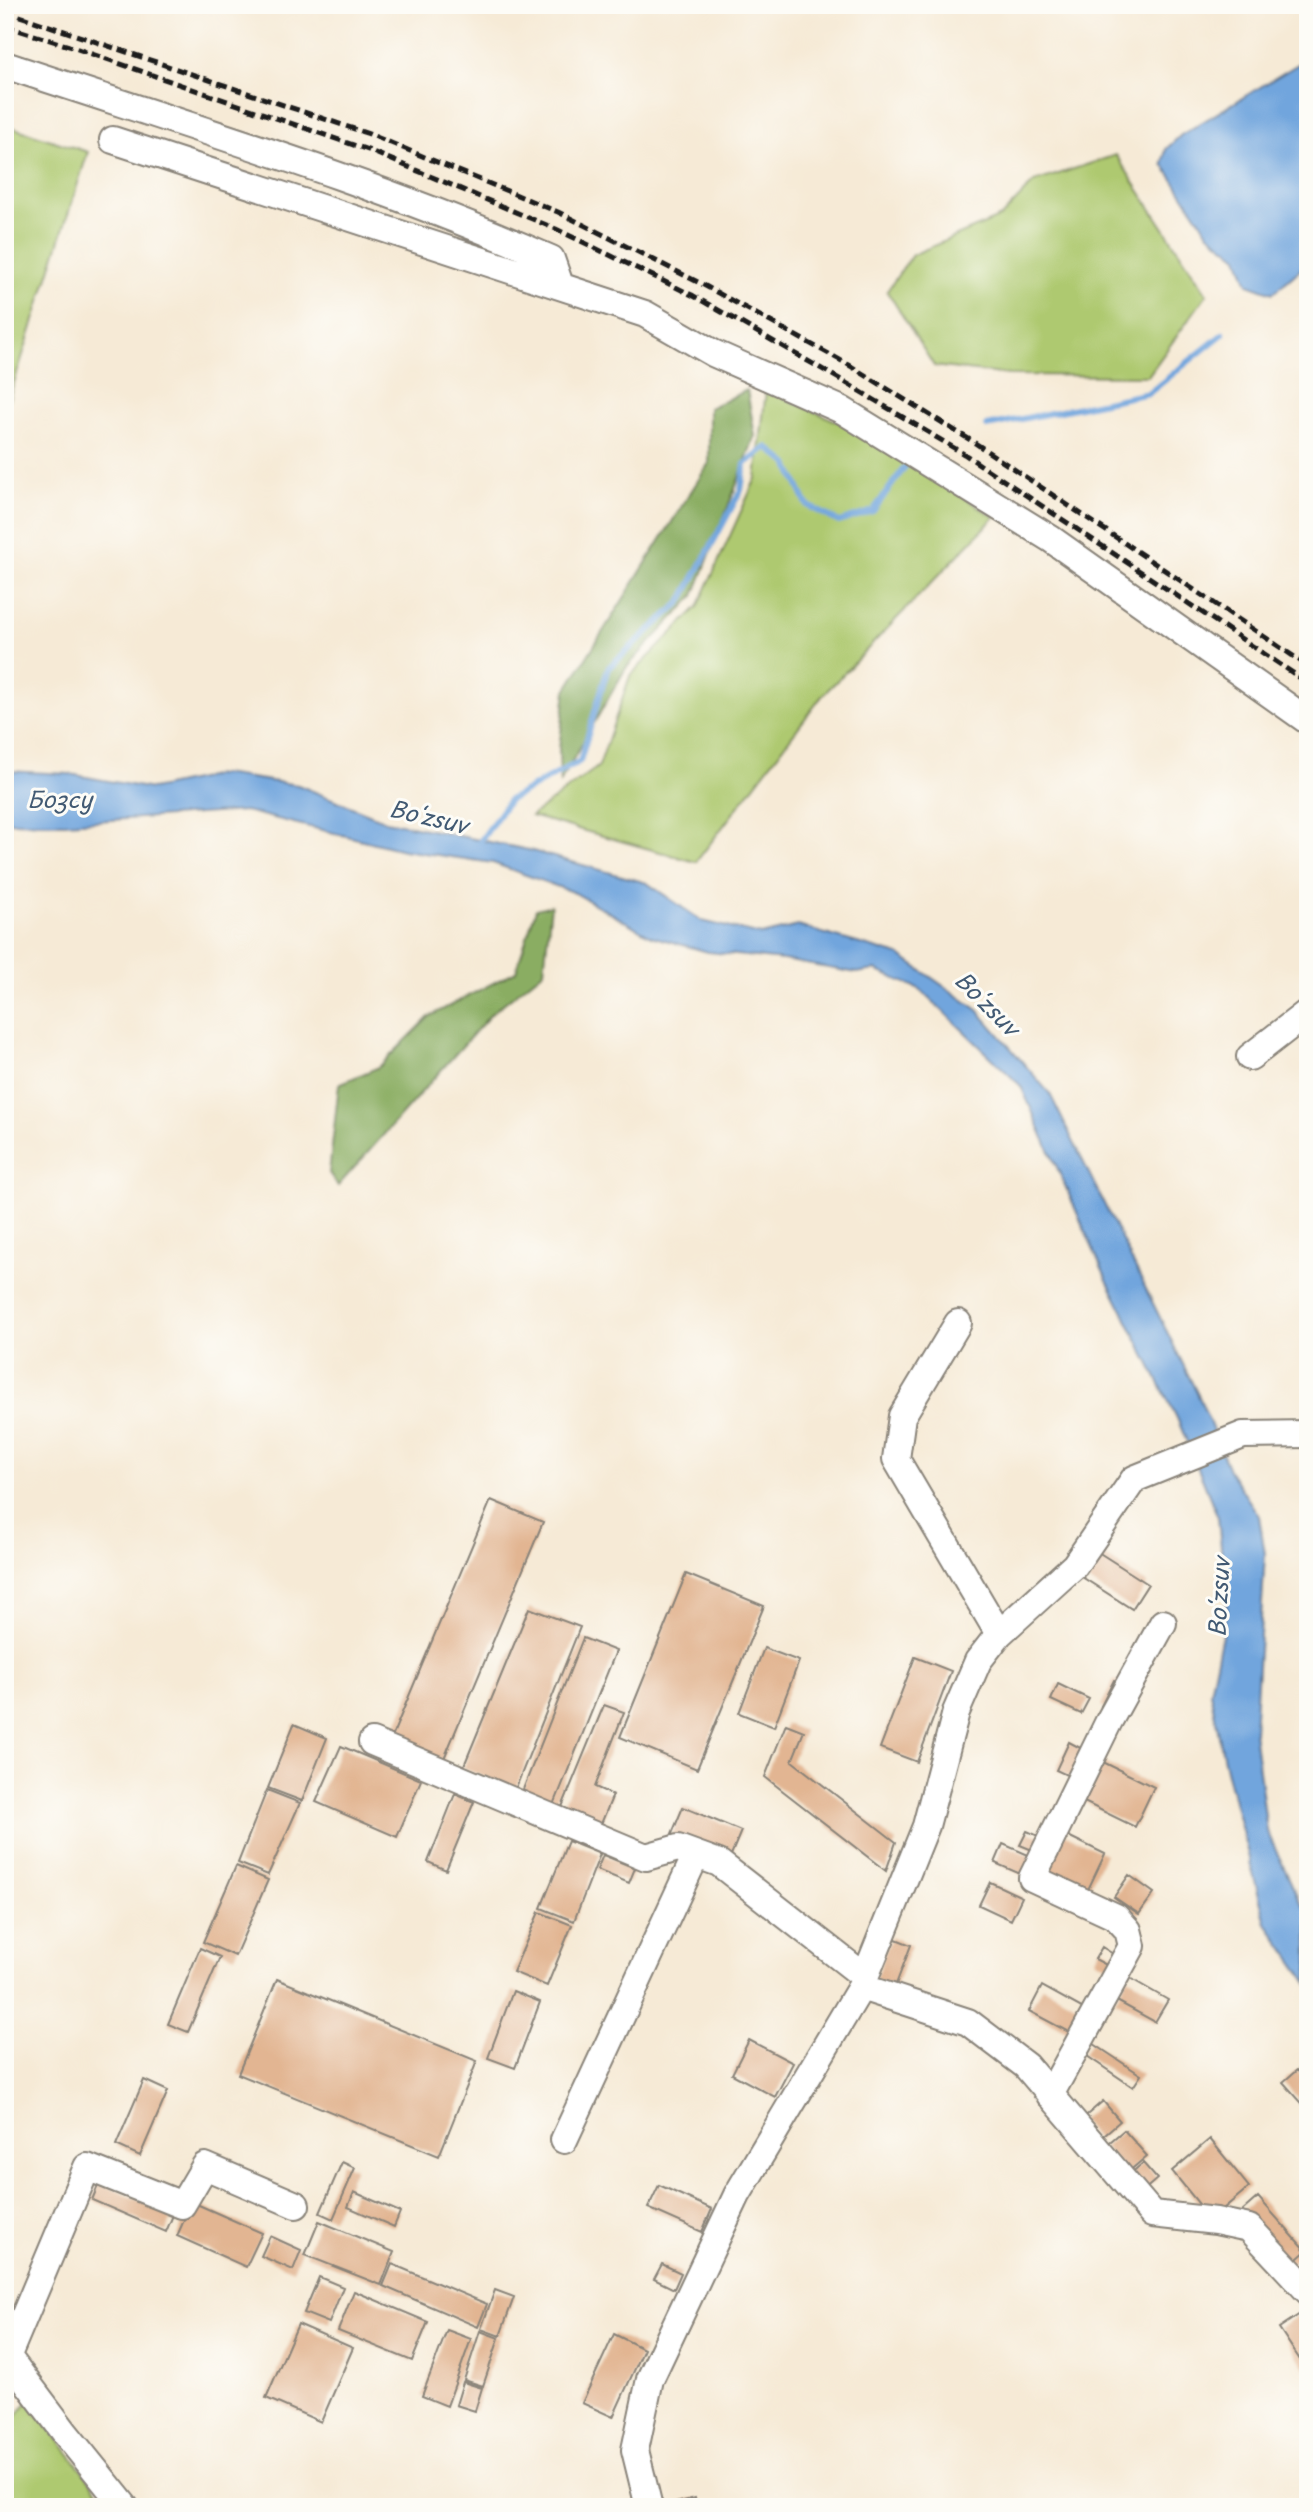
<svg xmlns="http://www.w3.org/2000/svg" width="1313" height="2512" viewBox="0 0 1313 2512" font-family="'Playpen Sans',sans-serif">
	<rect width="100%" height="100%" fill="#fdfcf7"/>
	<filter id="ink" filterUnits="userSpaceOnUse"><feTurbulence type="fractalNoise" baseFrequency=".0143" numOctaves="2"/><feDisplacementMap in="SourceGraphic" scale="14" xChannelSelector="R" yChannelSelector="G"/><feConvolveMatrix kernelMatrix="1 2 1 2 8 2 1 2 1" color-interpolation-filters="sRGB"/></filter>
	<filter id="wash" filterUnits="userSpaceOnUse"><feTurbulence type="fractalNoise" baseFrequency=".00686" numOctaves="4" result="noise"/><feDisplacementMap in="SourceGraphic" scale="28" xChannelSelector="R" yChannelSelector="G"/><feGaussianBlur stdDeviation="1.57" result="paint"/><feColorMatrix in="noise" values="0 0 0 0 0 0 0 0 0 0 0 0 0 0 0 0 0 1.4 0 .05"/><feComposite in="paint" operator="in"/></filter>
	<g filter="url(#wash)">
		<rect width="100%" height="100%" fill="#f6ead6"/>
		<path fill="#aec96f" stroke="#657246" stroke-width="2" d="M5 125 88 152 5 411Z
			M1116 155 1207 294 1148 376 1009 375 934 366 887 291 912 255 1001 217 1034 182Z
			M766 390 852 428 995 517 823 695 696 862 531 816 599 766 630 676 698 607 756 478Z
			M28 2401 111 2507H11L5 2503V2430Z"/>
		<path fill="#8aad62" stroke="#53643f" stroke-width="2" d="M747 390 755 436 694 596 626 668 560 782 559 749 566 690 709 463V408Z
			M551 905 544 971 492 1013 338 1186 329 1173 339 1084 379 1067 430 1016 516 971 536 909Z"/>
		<path fill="#71a5dd" stroke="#46607c" stroke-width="2" d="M1308 58V263L1273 293 1248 284 1238 257 1209 234 1163 164 1166 149 1181 135Z
			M5 771 70 774 152 789 222 774 298 785 386 821 529 850 647 883 702 921 761 935 798 926 899 955 978 1010 1050 1094 1200 1399 1229 1470 1259 1516 1265 1554 1254 1732 1267 1831 1299 1900 1308 1911V1983L1266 1923 1226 1770 1210 1692 1227 1610 1218 1517 1177 1418 1106 1278 1021 1086 920 989 875 970 857 973 783 960 708 952 651 936 575 893 493 863 403 850 245 811 65 823 5 822Z"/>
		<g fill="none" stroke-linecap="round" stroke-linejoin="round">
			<path stroke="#71a5dd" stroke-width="6" d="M987 426 1149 393 1223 334
				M477 846 509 800 580 761 608 668 681 602 741 490 745 464 767 447 788 464 807 505 839 522 873 511 907 464"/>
		</g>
		<g id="blocks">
			<path fill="#e2b592" d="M491 1500 543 1522 443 1761 391 1739Z
				M1098 1552 1148 1584 1132 1609 1082 1577Z
				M686 1574 764 1606 697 1769 620 1737Z
				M529 1608 580 1627 515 1790 463 1768Z
				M583 1638 616 1651 554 1805 522 1792Z
				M764 1648 799 1661 774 1727 739 1713Z
				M915 1657 951 1671 917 1762 880 1748Z
				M1114 1680 1121 1683 1108 1709 1101 1706Z
				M1058 1684 1089 1699 1081 1714 1051 1700Z
				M604 1705 624 1712 595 1787 613 1795 601 1824 562 1807Z
				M294 1724 327 1738 302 1801 268 1788Z
				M786 1724 804 1731 792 1761 896 1842 886 1871 765 1777Z
				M1069 1742 1086 1751 1073 1778 1056 1770Z
				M341 1746 421 1780 397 1837 316 1802Z
				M1099 1760 1154 1787 1135 1827 1080 1800Z
				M267 1790 300 1803 268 1875 238 1863Z
				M455 1794 474 1802 446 1870 428 1862Z
				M683 1807 741 1831 729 1860 671 1836Z
				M1027 1831 1043 1838 1037 1852 1020 1845Z
				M1062 1833 1105 1854 1085 1896 1042 1875Z
				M568 1841 600 1854 574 1921 541 1908Z
				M1003 1844 1033 1857 1025 1876 995 1863Z
				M603 1855 635 1868 629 1883 597 1870Z
				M236 1866 268 1880 235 1956 203 1942Z
				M1129 1875 1154 1893 1139 1914 1114 1897Z
				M990 1882 1022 1897 1011 1920 979 1905Z
				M539 1912 572 1925 547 1986 513 1972Z
				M891 1937 911 1945 895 1987 875 1979Z
				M1102 1947 1118 1957 1112 1968 1095 1959Z
				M200 1948 220 1957 188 2032 168 2024Z
				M1128 1977 1168 2000 1155 2022 1115 2000Z
				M277 1979 477 2061 439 2156 238 2074Z
				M1042 1986 1089 2012 1076 2036 1029 2011Z
				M513 1991 540 2002 515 2068 488 2058Z
				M749 2040 793 2063 775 2097 732 2074Z
				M1091 2042 1141 2075 1133 2087 1084 2054Z
				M1297 2070 1308 2082V2110L1283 2082Z
				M144 2080 168 2091 140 2156 116 2145Z
				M1103 2101 1120 2121 1098 2140 1081 2120Z
				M1124 2130 1147 2156 1127 2173 1104 2147Z
				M1210 2139 1249 2187 1211 2219 1172 2171Z
				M342 2162 355 2168 333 2219 320 2213Z
				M1143 2163 1157 2179 1143 2191 1129 2175Z
				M99 2183 173 2215 166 2232 92 2200Z
				M659 2185 712 2209 702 2232 648 2208Z
				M354 2192 400 2212 394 2227 348 2207Z
				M1258 2197 1306 2251 1290 2265 1242 2211Z
				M192 2202 262 2233 246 2267 177 2236Z
				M319 2221 394 2252 381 2285 305 2255Z
				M270 2236 301 2250 293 2270 261 2256Z
				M392 2264 487 2304 478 2327 383 2286Z
				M662 2264 681 2273 674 2289 654 2279Z
				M319 2277 343 2287 329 2323 304 2313Z
				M495 2290 514 2297 500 2336 481 2329Z
				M354 2291 428 2322 412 2361 338 2331Z
				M1303 2312 1308 2318V2368L1306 2369 1279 2328Z
				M298 2324 353 2348 321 2422 266 2398Z
				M447 2330 471 2339 447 2406 422 2396Z
				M480 2331 499 2338 483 2386 464 2380Z
				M614 2334 644 2349 613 2417 582 2403Z
				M463 2382 482 2388 475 2411 456 2405Z
				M695 2498 697 2507H664V2506Z"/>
		</g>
	</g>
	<g filter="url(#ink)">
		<use href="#blocks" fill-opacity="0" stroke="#898379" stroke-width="2"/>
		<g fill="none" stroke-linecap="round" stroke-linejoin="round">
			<g stroke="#898379" stroke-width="30">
				<path id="minor" d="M5 65C188 126 374 181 551 259L560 285
					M113 140 645 314 713 353 842 410 1051 539 1308 721
					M1250 1057 1308 1012
					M958 1323 902 1416 896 1459 999 1634
					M372 1742 646 1857 678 1848 719 1863 865 1977
					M861 1987 968 2022 1026 2066 1152 2214 1216 2221 1249 2228 1308 2291
					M1050 2095 1132 1946 1128 1930 1116 1917 1032 1878 1109 1721 1163 1623
					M564 2140 696 1855
					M5 2353 66 2434 125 2507
					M8 2355 87 2167 182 2205 205 2166 296 2205
					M649 2507 635 2450 650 2379 737 2195 861 1987 926 1826 956 1712 978 1661 999 1634 1075 1565 1134 1479 1243 1435 1308 1434"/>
			</g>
			<use href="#minor" stroke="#fff" stroke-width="26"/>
			<path stroke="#1c1c1c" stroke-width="5" stroke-dasharray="10 5" stroke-linecap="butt" d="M5 11 369 134 558 212 698 282 849 365 975 443 1308 666
				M5 26 69 46 368 150 556 229 692 295 843 381 964 454 1308 683"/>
		</g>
	</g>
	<g text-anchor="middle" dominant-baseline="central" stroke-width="6" stroke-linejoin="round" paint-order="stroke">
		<g font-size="23" font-style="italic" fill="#425a73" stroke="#fdfcf7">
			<text x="60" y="798">Бозсу</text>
			<text transform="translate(429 816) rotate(13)">Boʻzsuv</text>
			<text transform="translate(988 1003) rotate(45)">Boʻzsuv</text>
			<text transform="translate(1218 1597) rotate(-87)">Boʻzsuv</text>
		</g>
	</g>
	<rect width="1313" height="2512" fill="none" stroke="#fdfcf7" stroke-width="28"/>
</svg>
